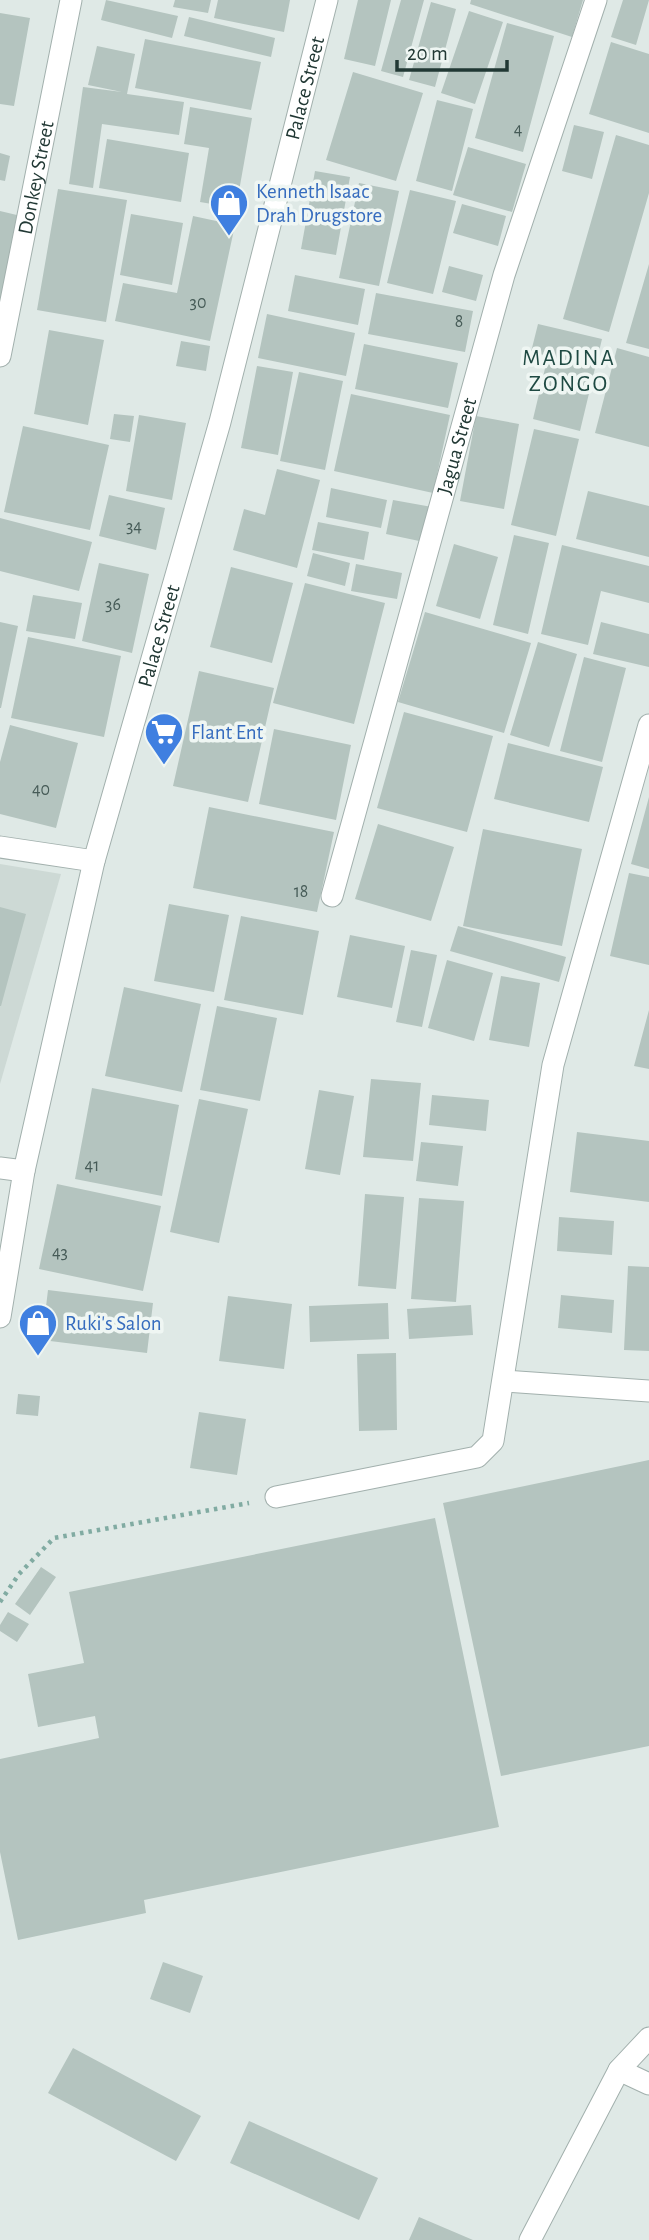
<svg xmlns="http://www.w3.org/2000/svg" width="649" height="2240" viewBox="0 0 649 2240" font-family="'Alegreya Sans',sans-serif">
	<rect width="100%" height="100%" fill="#dfe9e6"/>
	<path fill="#cdd9d5" d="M0 864 61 874 0 1084Z"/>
	<path fill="#b4c4bf" d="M106 0 178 16 172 38 101 20Z
		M175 0H211L208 13 173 7Z
		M218 0H290L284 32 214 18Z
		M358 0H391L375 66 344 59Z
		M401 0H424L403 77 381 71Z
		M471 0H583L572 37 470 4Z
		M623 0H649L636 45 611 37Z
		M431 2 456 9 435 87 409 80Z
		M469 11 503 22 475 104 441 93Z
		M0 13 30 18 14 106 0 104Z
		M189 17 275 38 271 57 184 36Z
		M507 23 554 36 523 152 475 138Z
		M145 39 261 62 251 110 135 88Z
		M611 42 649 54V133L589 114Z
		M97 46 135 54 127 94 184 102 179 135 102 124 93 188 69 184 83 87 122 92 88 85Z
		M353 72 423 93 396 181 326 160Z
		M437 100 473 109 452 191 416 181Z
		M190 107 252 118 236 208 200 202 209 148 184 144Z
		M574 125 604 132 592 179 562 171Z
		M616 135 649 145V193L609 332 563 319Z
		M107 139 189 153 181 202 99 188Z
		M468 147 526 164 512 212 453 195Z
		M0 153 10 156 5 181 0 180Z
		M315 171 350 177 336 255 301 249Z
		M359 183 399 191 379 286 339 278Z
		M58 189 127 200 106 322 37 310Z
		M410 190 456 201 433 294 387 283Z
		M462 204 506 216 498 246 453 233Z
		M0 211 21 216 1 298 0 297Z
		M131 214 183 223 172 285 120 275Z
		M193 216 235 225 210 341 115 321 123 283 177 293Z
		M649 264V349L626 343Z
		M449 266 483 275 476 301 442 292Z
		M295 275 365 289 358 325 288 311Z
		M376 293 473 311 465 352 368 334Z
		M267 314 355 333 346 376 258 358Z
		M538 324 602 339 580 431 533 419 548 356 531 352Z
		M49 330 104 340 88 425 34 414Z
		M181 341 210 346 206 371 176 366Z
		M364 344 458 363 448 408 355 389Z
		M617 348 649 357V447L595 433Z
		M257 366 293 372 278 455 241 448Z
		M299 372 343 381 325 470 280 461Z
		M351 394 450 415 433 493 334 471Z
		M114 414 134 416 130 442 110 439Z
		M139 415 186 423 172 500 126 491Z
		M476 416 519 424 504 509 460 501Z
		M23 426 109 445 90 530 4 512Z
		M534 429 579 439 556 536 511 525Z
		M277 469 320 480 297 568 233 550 244 509 265 515Z
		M331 488 387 500 381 528 326 517Z
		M588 491 649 506V557L576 539Z
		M109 495 165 508 156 550 99 536Z
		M393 500 432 507 424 542 386 534Z
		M0 518 92 542 79 591 0 571Z
		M318 522 369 532 364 560 312 550Z
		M514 535 549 543 528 634 493 625Z
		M454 544 498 557 480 619 436 606Z
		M562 545 649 566V603L601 591 588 645 541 634Z
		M313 553 350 563 345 586 307 576Z
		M99 563 149 574 132 653 82 641Z
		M356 564 402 573 397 599 351 591Z
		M231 567 293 583 272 663 210 647Z
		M305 583 385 603 354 724 273 703Z
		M33 595 82 603 75 639 26 631Z
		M425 612 531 643 504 733 398 702Z
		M0 622 18 626 1 708H0Z
		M601 622 649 634V667L593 654Z
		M28 637 121 656 104 737 11 718Z
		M538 642 577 654 549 747 510 735Z
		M584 657 626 668 602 762 560 751Z
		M199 671 274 688 248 802 173 786Z
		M404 712 493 736 467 832 377 808Z
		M10 725 78 743 56 828 0 814V762Z
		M274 729 351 745 336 820 259 804Z
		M508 743 603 767 589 822 494 799Z
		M649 797V869L631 864Z
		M209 807 334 832 317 912 193 888Z
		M378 824 454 847 431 921 355 899Z
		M483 829 582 849 562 946 463 926Z
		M629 873 649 877V965L610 956Z
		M169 904 229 915 214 992 154 981Z
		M0 907 26 914 1 1006H0Z
		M241 916 319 931 303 1015 224 1000Z
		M458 926 566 957 559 982 450 951Z
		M350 935 405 946 392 1008 337 997Z
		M411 950 437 955 422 1027 396 1022Z
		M447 960 493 973 474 1041 428 1028Z
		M501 976 540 983 529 1047 489 1040Z
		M124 987 201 1004 182 1092 105 1076Z
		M217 1006 277 1018 260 1101 200 1090Z
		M649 1010V1069L634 1066Z
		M371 1079 421 1083 413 1161 363 1157Z
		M92 1088 179 1105 162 1196 75 1179Z
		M319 1090 354 1096 340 1175 305 1169Z
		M432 1095 489 1100 486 1131 429 1125Z
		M199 1099 248 1109 219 1243 170 1232Z
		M577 1132 649 1141V1202L570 1192Z
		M421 1142 463 1146 458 1186 416 1181Z
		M57 1184 161 1206 143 1291 39 1269Z
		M365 1194 404 1197 396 1289 358 1286Z
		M419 1198 464 1201 456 1302 411 1299Z
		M559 1217 614 1221 612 1255 557 1251Z
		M628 1266 649 1267V1351L624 1350Z
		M48 1290 153 1303 147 1353 42 1340Z
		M561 1295 614 1300 612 1333 558 1328Z
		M228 1296 292 1304 284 1369 219 1361Z
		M388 1303 389 1339 310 1342 309 1306Z
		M471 1305 473 1335 409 1339 407 1309Z
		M396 1353 397 1430 359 1431 357 1354Z
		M18 1394 40 1396 38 1416 16 1414Z
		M199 1412 246 1419 237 1475 190 1468Z
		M649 1460V1746L501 1776 443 1503Z
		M435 1518 499 1827 144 1900 146 1913 18 1940 0 1852V1759L99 1738 95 1716 38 1727 28 1674 84 1663 69 1592Z
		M41 1567 56 1577 30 1615 15 1604Z
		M8 1612 29 1624 17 1642 0 1631V1625Z
		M163 1962 203 1976 190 2013 150 1999Z
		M73 2048 201 2116 176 2161 48 2093Z
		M249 2121 378 2178 359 2220 230 2163Z
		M419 2217 473 2240H409Z"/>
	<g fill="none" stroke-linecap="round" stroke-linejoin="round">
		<g stroke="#a2b0ad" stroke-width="23">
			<g id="minor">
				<path id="s1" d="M0 356 71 0"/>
				<path d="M0 847 94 861"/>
				<path id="s2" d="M332 896 504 275 596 0"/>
				<path d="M0 1168 24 1171"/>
				<path id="s3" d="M0 1317 24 1171 94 861 220 422 327 0"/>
				<path d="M505 1381 649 1391"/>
				<path d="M276 1497 477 1457 493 1441 553 1065 649 725"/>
				<path d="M619 2070 649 2084"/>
				<path d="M530 2240 619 2070 649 2038"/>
			</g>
		</g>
		<path stroke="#81aba2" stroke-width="4.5" stroke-dasharray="3.5 5" stroke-linecap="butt" d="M0 1602 19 1574 54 1538 249 1503"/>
		<use href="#minor" stroke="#fff" stroke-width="21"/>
	</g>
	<defs>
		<g id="shop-pin" transform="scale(2.0125)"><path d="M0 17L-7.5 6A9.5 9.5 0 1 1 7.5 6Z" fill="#3f7fe0" stroke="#eff6f3"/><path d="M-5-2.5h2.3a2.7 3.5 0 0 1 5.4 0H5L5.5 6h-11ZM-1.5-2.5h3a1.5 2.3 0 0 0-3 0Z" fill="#fff"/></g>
		<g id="supermarket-pin" transform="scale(2.0125)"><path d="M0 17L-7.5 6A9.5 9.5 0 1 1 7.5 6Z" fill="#3f7fe0" stroke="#eff6f3"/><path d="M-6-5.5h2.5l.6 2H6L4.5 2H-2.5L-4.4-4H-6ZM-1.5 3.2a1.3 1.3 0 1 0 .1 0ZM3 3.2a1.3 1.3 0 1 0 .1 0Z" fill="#fff"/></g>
	</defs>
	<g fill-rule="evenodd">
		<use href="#shop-pin" x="229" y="203"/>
		<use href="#supermarket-pin" x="164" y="732"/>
		<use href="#shop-pin" x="38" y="1323"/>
	</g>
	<g text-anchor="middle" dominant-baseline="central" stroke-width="7" stroke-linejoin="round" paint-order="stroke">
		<g font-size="18" fill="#465b57">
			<text x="518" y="130">4</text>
			<text x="198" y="303">30</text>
			<text x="459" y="322">8</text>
			<text x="134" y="527">34</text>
			<text x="113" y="605">36</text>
			<text x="41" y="790">40</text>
			<text x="301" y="892">18</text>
			<text x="92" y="1166">41</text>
			<text x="60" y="1253">43</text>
		</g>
		<g font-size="21" fill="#213834" stroke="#eff6f3">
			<text stroke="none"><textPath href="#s3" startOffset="1267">Palace Street</textPath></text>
			<text stroke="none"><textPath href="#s1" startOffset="182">Donkey Street</textPath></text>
			<text stroke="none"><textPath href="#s2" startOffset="467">Jagua Street</textPath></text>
			<text stroke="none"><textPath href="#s3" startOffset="700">Palace Street</textPath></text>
		</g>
		<g font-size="21" fill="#366cbe" stroke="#eff6f3" text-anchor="start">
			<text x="256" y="191">Kenneth Isaac<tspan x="256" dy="24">Drah Drugstore</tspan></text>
			<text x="191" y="732">Flant Ent</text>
			<text x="65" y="1323">Ruki's Salon</text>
		</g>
		<g font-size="23" letter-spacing="2" fill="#1e4942" stroke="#eff6f3">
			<text x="569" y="358">MADINA<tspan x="569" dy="26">ZONGO</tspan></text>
		</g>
	</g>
	<path d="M397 60v10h110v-10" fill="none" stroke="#213834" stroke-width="3.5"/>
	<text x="407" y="60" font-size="21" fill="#213834" stroke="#eff6f3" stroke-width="5" paint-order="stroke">20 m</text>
</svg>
